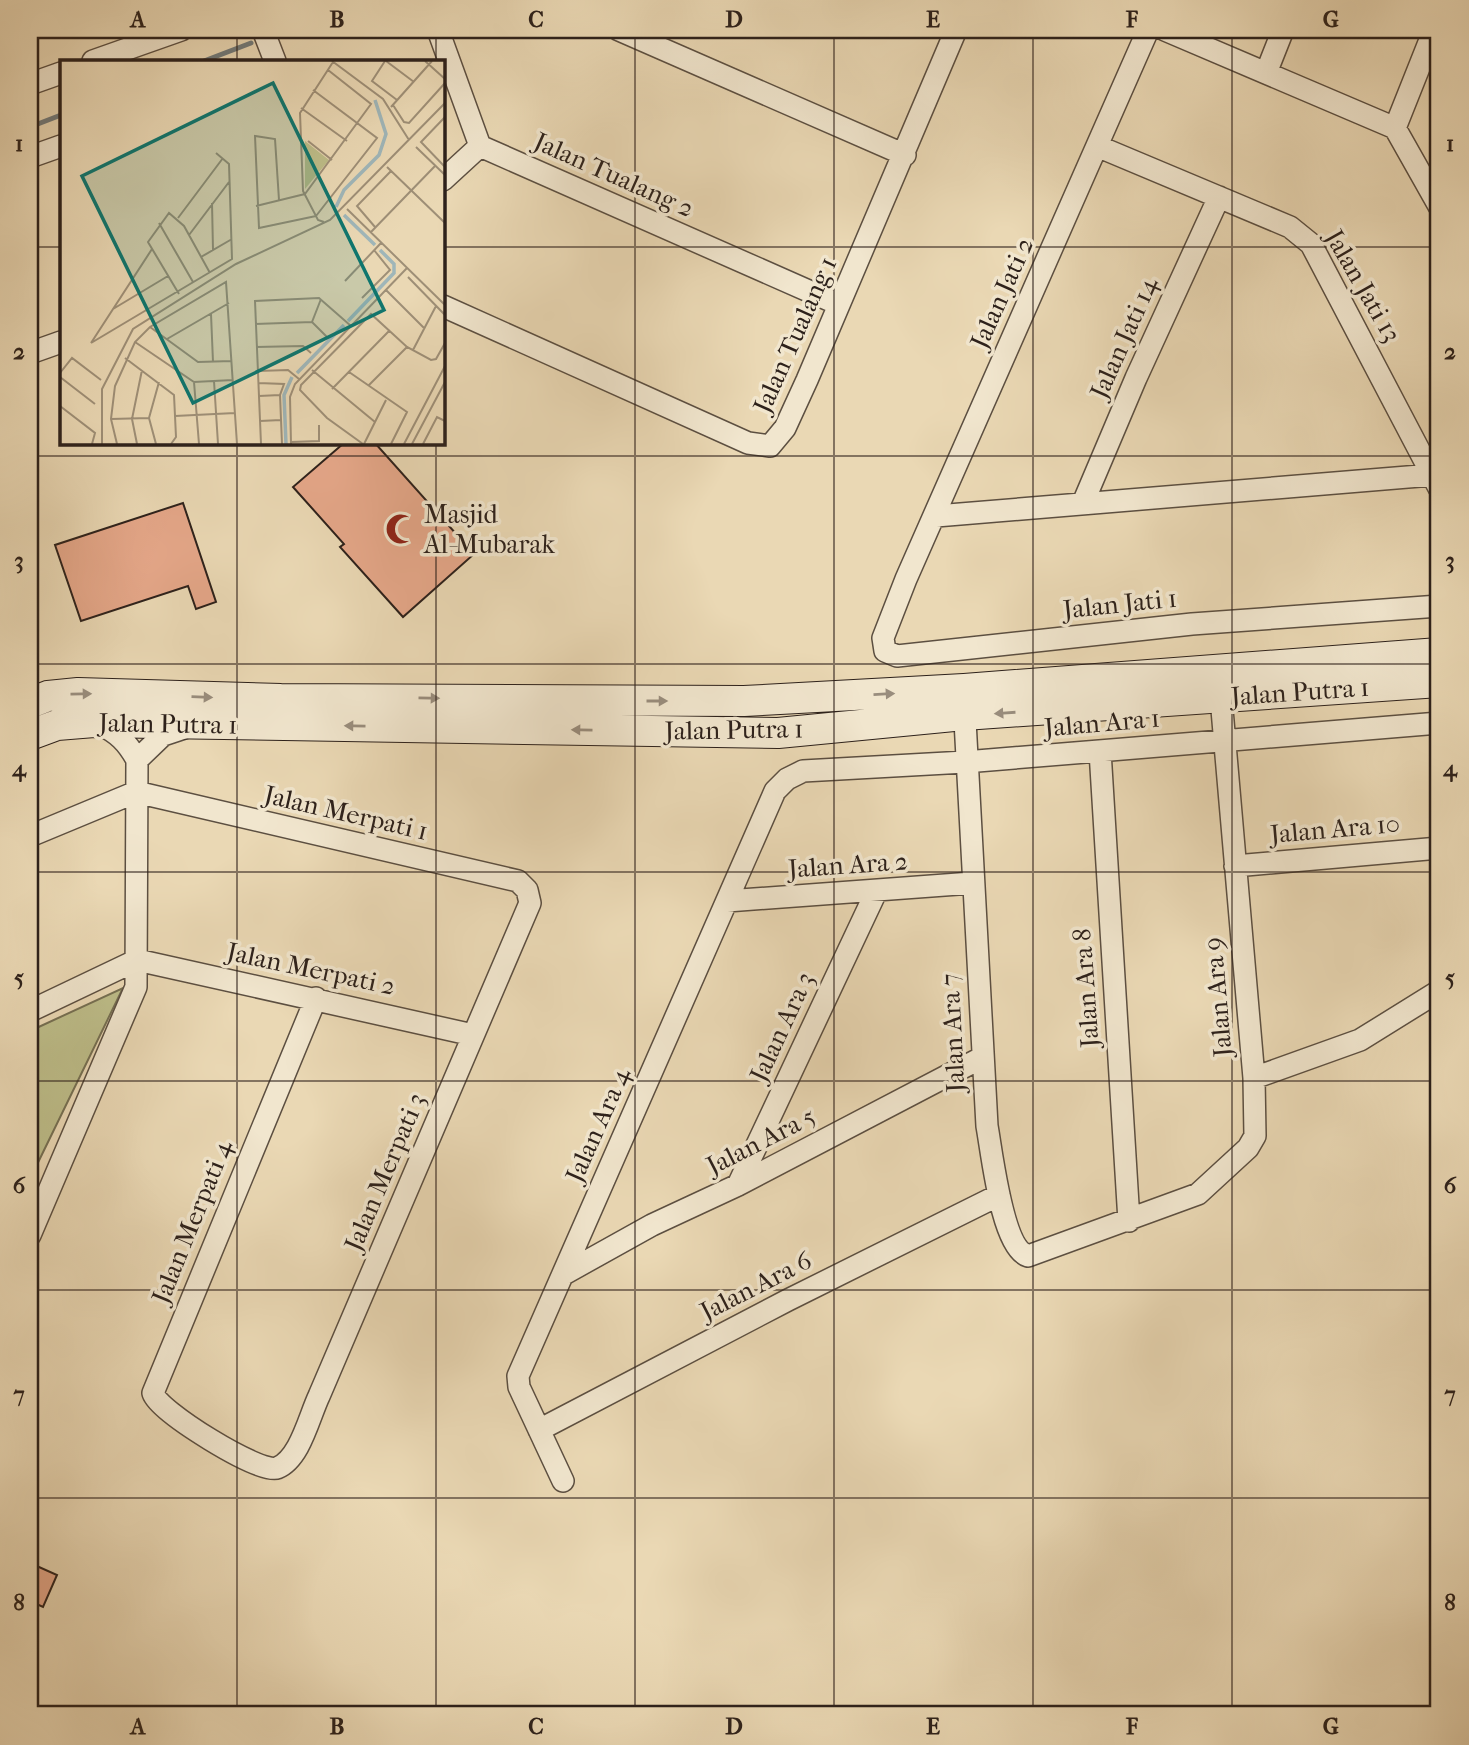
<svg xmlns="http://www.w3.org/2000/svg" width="1469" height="1745" viewBox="0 0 1469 1745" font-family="'IM FELL French Canon',serif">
	<rect width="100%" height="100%" fill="#ead8b4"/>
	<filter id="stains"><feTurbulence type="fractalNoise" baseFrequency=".00286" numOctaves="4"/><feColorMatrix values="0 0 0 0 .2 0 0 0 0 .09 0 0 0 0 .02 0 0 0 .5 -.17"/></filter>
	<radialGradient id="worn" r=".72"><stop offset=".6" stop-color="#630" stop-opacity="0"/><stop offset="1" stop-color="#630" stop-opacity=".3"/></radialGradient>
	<path fill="#bdbd89" stroke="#756f52" stroke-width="2" d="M123 988 30 1179V1031Z"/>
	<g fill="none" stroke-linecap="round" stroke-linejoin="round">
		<path stroke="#717a7a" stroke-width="5" d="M283 33 291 30
			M204 61 251 43
			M30 127 61 115"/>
	</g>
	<path fill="#e5a789" stroke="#2d211b" stroke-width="2" d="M344 443H375L474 554 403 617 340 547 344 544 293 487Z
		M183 503 216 602 196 609 188 586 81 621 55 545Z
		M30 1563 57 1575 43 1607 30 1601Z"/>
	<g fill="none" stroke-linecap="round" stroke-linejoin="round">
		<g stroke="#5c4f41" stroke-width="24">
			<path id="street" d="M263 30 275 61
				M438 30 480 146 838 304
				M619 30 905 155
				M1148 30 906 579 883 638 885 651 897 656 1192 624 1439 606
				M1165 30 1395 128 1439 206
				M93 61 181 30
				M1266 73 1283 30
				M30 84 61 73
				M1395 128 1434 30
				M1097 146 1290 227 1311 244 1439 488
				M30 157 61 146
				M443 180 480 146
				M443 306 748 443 770 446 785 428 807 380 956 30
				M30 353 61 342
				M1083 503 1136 378 1219 197
				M936 516 1432 475
				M964 702 987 1126C992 1153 1002 1248 1028 1256L1198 1194 1248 1148 1255 1136 1254 1078 1221 698
				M1100 751 1129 1221
				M137 760 163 735 187 727
				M136 792 518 881 527 890 530 903 319 1396C309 1417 300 1459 277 1468 261 1475 156 1410 153 1393L316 998
				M30 836 136 792
				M1235 866 1439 848
				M727 901 972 883
				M137 960 473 1035
				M30 1011 137 960
				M1254 1078 1360 1040 1439 991
				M738 1185 876 892
				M30 1235 136 987 137 760C127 742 118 733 99 724
				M564 1274 652 1225 738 1185 983 1057
				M539 1430 788 1300 999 1195
				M563 1481 519 1387 518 1376 775 791 787 779 803 771 965 762 1439 723"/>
		</g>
		<g stroke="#2d211b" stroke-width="32">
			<path id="secondary" d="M30 703 48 696 78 693 281 699 744 701 964 689 1439 653
				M30 735 57 725 94 722 778 733 964 715 1439 682"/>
		</g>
		<use href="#street" stroke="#f1e6ce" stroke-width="21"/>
		<use href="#secondary" stroke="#f1e6ce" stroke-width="30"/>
	</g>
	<defs><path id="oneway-solid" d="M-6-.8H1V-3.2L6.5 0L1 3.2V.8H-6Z" transform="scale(1.75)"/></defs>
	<g fill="#998d7d">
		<use href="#oneway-solid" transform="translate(81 694) rotate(-1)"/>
		<use href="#oneway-solid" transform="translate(884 694) rotate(-3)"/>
		<use href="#oneway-solid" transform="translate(202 697) rotate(2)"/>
		<use href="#oneway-solid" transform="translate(429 698) rotate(1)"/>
		<use href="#oneway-solid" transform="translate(657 701)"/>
		<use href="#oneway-solid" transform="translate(1005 713) rotate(176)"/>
		<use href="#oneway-solid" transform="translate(355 726) rotate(-179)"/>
		<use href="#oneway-solid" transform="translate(582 730) rotate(-179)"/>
	</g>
	<path fill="none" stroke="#2d211b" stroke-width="2" stroke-opacity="0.55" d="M237 30V61M436 30V61M635 30V1715M834 30V1715M1033 30V1715M1232 30V1715M30 247H61M443 247H1439M237 443V1715M436 443V1715M30 456H1439M30 664H1439M30 872H1439M30 1081H1439M30 1290H1439M30 1498H1439"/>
	<defs>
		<g id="mosque-bare" transform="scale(2.415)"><path d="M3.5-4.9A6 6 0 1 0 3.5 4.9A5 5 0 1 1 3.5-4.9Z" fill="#8f2418" stroke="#f1e6ce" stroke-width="2.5" paint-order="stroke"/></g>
	</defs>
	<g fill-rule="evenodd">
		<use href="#mosque-bare" x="401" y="529"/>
	</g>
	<g text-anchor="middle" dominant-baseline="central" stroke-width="7" stroke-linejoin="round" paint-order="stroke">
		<g font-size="26" fill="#2d211b" stroke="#f1e6ce">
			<text transform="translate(614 175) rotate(24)">Jalan Tualang 2</text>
			<text transform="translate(1363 286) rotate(60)">Jalan Jati 13</text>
			<text transform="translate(1002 293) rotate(-66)">Jalan Jati 2</text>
			<text transform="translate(795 335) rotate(-66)">Jalan Tualang 1</text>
			<text transform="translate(1124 338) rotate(-66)">Jalan Jati 14</text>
			<text transform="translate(1120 604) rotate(-6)">Jalan Jati 1</text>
			<text transform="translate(1300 692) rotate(-4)">Jalan Putra 1</text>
			<text transform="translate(1102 723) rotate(-5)">Jalan Ara 1</text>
			<text transform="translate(168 724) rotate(1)">Jalan Putra 1</text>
			<text transform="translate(734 730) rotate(-1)">Jalan Putra 1</text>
			<text transform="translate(346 813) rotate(13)">Jalan Merpati 1</text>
			<text transform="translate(1335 829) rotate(-5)">Jalan Ara 10</text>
			<text transform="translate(848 865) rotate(-4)">Jalan Ara 2</text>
			<text transform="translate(311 969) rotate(12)">Jalan Merpati 2</text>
			<text transform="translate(1086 988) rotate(-94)">Jalan Ara 8</text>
			<text transform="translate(1218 997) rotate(-95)">Jalan Ara 9</text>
			<text transform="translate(782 1027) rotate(-65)">Jalan Ara 3</text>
			<text transform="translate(953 1033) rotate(-93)">Jalan Ara 7</text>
			<text transform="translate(598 1125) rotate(-66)">Jalan Ara 4</text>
			<text transform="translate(761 1141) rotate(-27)">Jalan Ara 5</text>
			<text transform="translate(385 1172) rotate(-67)">Jalan Merpati 3</text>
			<text transform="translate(192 1222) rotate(-68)">Jalan Merpati 4</text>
			<text transform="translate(756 1286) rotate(-27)">Jalan Ara 6</text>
		</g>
		<g font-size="26" fill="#2d211b" stroke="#f1e6ce" text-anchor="start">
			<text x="424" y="514">Masjid<tspan x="424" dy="30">Al-Mubarak</tspan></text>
		</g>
	</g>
	<g transform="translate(60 60)">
		<rect width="385" height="385" fill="#ead8b4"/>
		<path d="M245 81 269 100 245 129Z" fill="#bdbd89"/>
		<path fill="none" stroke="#9fb6b9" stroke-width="3.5" d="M276 147 284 130 319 95 326 74 315 40M284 155 315 185M288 261 334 213V204L320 190M237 313 284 265M226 384 224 335 232 317"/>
		<path fill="none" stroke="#9e8f77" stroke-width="2" d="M272 1 323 39 349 80M325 1 312 21 337 40M326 1 354 22M365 1 385 19M253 30 317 78 256 156M333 45 344 62 349 63 385 23M331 47 372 1M241 48 287 81M385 57 361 82 385 107M248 81 272 100M356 87 385 115M327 107 385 163M245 134 311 44 268 10M219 140 215 79 195 76 199 168 256 156M152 143 153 190M196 146 245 134M287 149 385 245M118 158 163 98M264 162 258 160 243 131 240 53 273 2M99 163 133 222M315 167 297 146 331 111M311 172 375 106M129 175 169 122M141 197 172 179M348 217 385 255M285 221 321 183M326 230 365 269M119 234 88 182 109 153 124 166 150 213M302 238 330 210 314 190M53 249 108 216M151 254 153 302M252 262 261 239M195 264 252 262 267 277M90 267 138 302 172 301M107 279 169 243M75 282 134 322 173 320M31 283 172 199 169 104 156 93M31 283 92 189M196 287 243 286 251 293M353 290 376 246M65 298 114 335 116 377 111 384M252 310 315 362M198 311 228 310 239 319M289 312 347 352 331 384M0 313 12 298 41 320M0 317 35 344M154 321 158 384M134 322 139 384M198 323 224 324 220 335 222 384M308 326 347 287M272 329 330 270M199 336 220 335M0 346 35 373 32 384M115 356 175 353M51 359 89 358M200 361 221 360M231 382 259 381V365M42 384V329L73 269 176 204 270 160 385 43M57 384 51 359 55 326 75 282 90 267 166 222 177 384M77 384 72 359 82 310M96 384 89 358 99 322M201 384 195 241 259 238 291 266M231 384 230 337 235 324 347 208M303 384 267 358 240 330 241 325 311 254 347 287 371 300 376 299 385 283M304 384 326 340M344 384 385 306M352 384 385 322M363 384 377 357 385 361"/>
		<path fill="#0f766e" fill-opacity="0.15" stroke="#0f766e" stroke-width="3.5" d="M213 23 324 250 133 343 22 116Z"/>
		<rect width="385" height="385" fill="none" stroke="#2d211b" stroke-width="3.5"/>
	</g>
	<rect width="1469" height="1745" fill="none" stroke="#ead8b4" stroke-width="77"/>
	<rect x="38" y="38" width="1392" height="1668" fill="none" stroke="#2d211b" stroke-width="2.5"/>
	<g font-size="23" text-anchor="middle" font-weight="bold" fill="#2d211b">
		<text x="138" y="27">A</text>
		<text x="337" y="27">B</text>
		<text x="536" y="27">C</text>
		<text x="734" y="27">D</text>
		<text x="933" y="27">E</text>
		<text x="1132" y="27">F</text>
		<text x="1331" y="27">G</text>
		<text x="19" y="151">1</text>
		<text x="1450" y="151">1</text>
		<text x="19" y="359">2</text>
		<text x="1450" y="359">2</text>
		<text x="19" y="568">3</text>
		<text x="1450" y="568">3</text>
		<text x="19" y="776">4</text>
		<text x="1450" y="776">4</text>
		<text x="19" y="985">5</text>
		<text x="1450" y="985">5</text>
		<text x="19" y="1193">6</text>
		<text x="1450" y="1193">6</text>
		<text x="19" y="1402">7</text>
		<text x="1450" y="1402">7</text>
		<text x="19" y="1610">8</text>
		<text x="1450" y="1610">8</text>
		<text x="138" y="1734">A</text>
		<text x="337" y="1734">B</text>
		<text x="536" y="1734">C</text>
		<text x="734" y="1734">D</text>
		<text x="933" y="1734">E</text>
		<text x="1132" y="1734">F</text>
		<text x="1331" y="1734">G</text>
	</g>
	<rect width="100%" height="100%" filter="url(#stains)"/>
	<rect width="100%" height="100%" fill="url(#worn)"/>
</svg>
